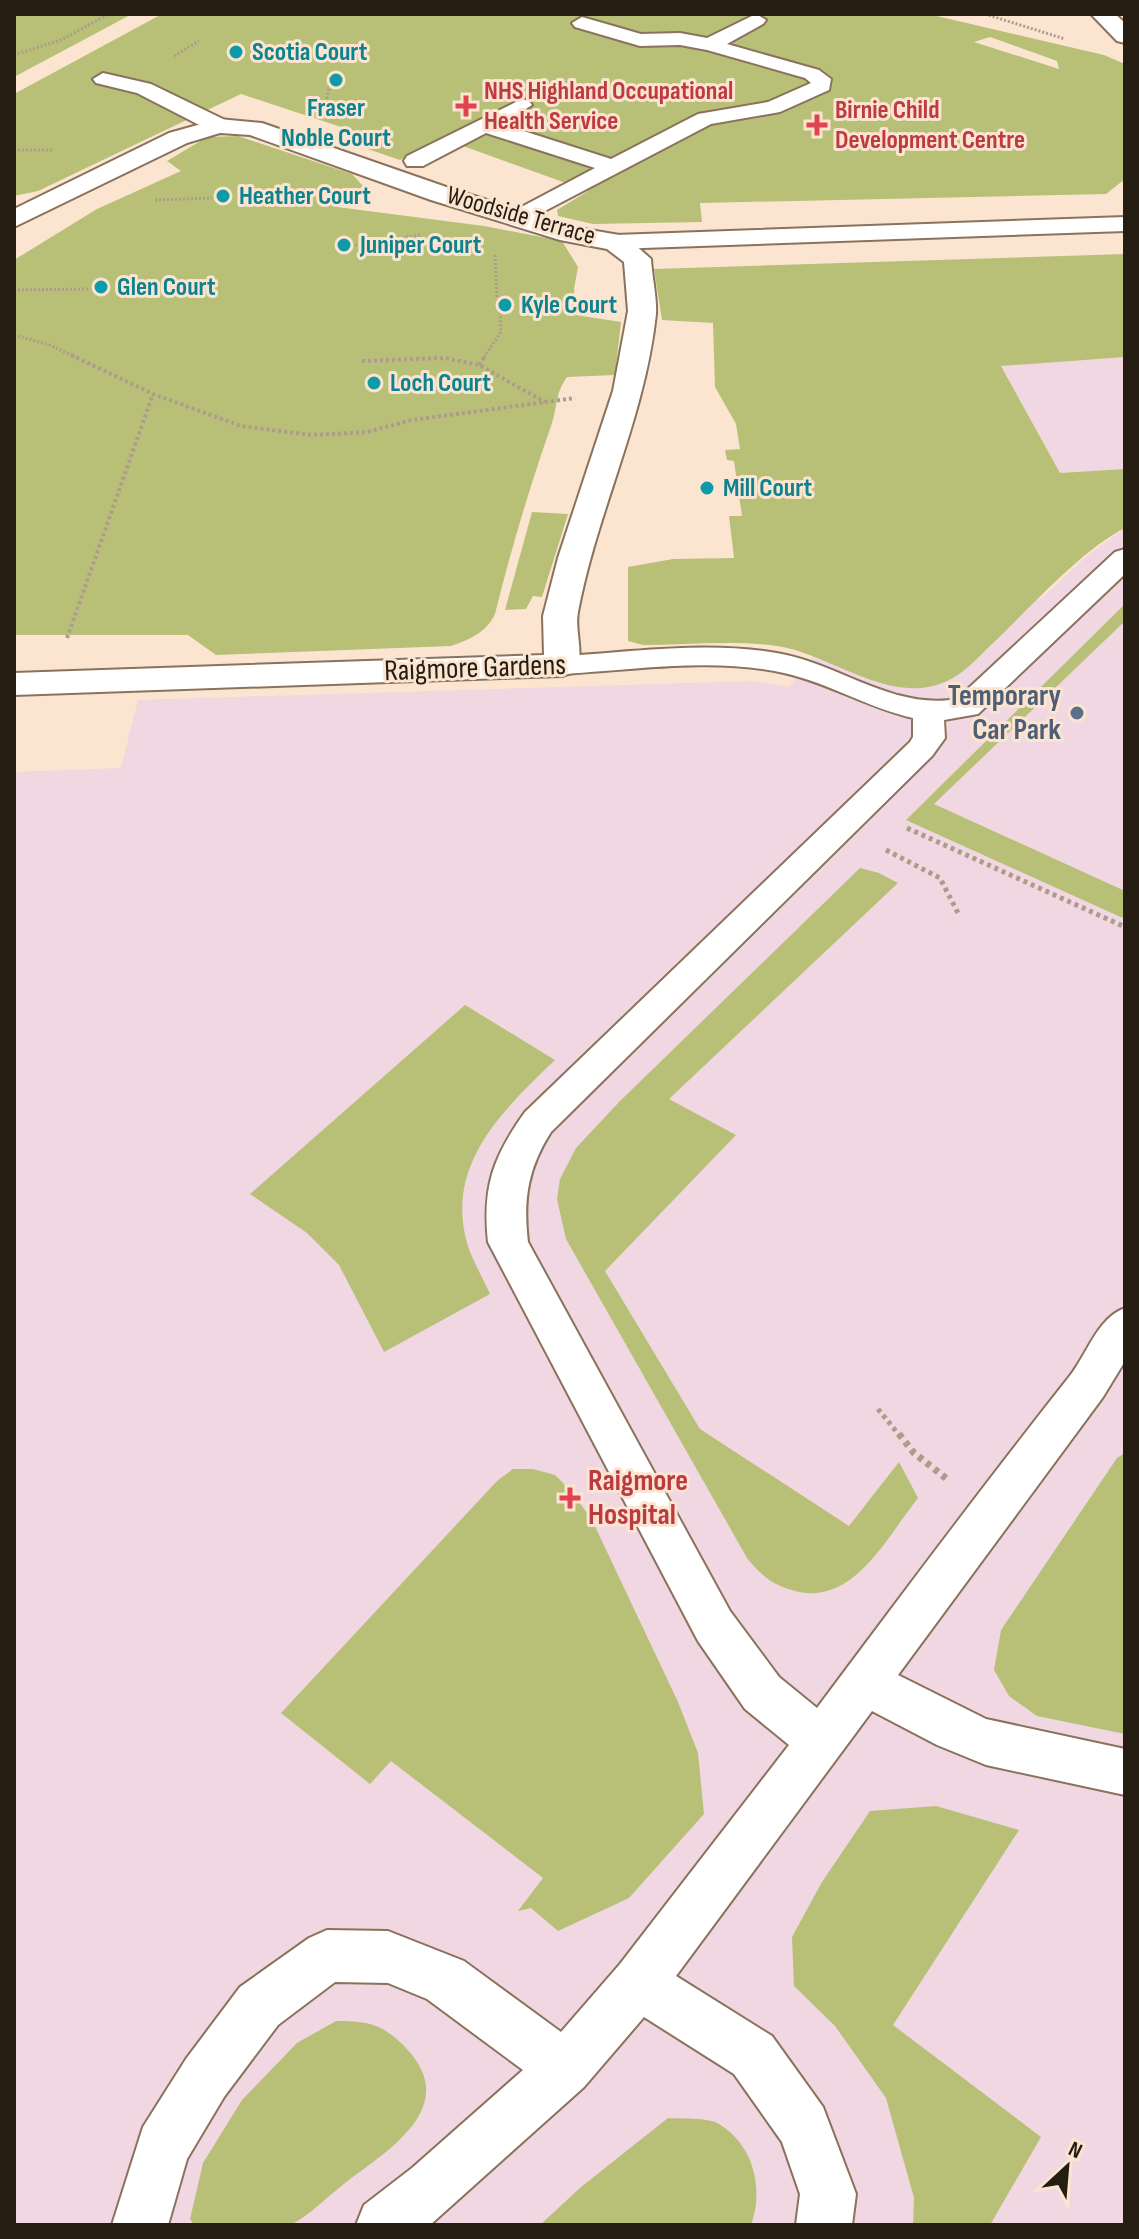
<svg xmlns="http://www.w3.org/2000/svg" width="1139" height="2239" viewBox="0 0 1139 2239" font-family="'Sofia Sans Condensed',sans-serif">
	<rect width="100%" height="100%" fill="#fbe5d1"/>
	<path fill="#f0d7e1" d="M1125 357V469L1060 473 1001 365Z
		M1125 528V2225H14V772L121 768 138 700 755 681 789 687 814 655 845 669 893 648 1042 598 1088 555Z"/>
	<path fill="#b8c078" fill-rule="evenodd" d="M14 14H132L14 77Z
		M162 14H928L1104 55 1125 64V179L1106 194 700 203 702 222 593 224 558 216 557 210 588 191 441 138 400 160 356 145V132L241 94 38 191 14 196V94ZM990 37 1057 61 1059 69 974 42Z
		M238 136 352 174 363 186 337 207 484 226 562 241 578 267 574 289 576 315 621 322 615 375 567 377C555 394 558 404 552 423 530 486 511 549 495 614 487 632 469 640 451 646L216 655 188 635H14V260L97 209 181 171 167 161 207 137Z
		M1125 254V357L1001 366 1060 473 1125 469V528C1081 550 1029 609 992 644 979 656 967 671 951 679 894 710 832 654 777 646 733 640 687 645 643 645L628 641V567L673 559 734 558 729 516H742L734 461 727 460 725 450 740 449 736 424 715 387 713 323 662 320 654 269Z
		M532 512 568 514 542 597 533 596 526 609 505 610Z
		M1125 604V621L934 804 1125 891V919L906 820Z
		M860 868 879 873 898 883 669 1099 736 1135 605 1271 700 1429 849 1526 899 1462 918 1498C886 1538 852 1609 792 1590 771 1584 761 1575 747 1558L566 1239 557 1199 560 1179 576 1148 619 1102Z
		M465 1005 555 1060C503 1110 445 1164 467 1243 472 1260 483 1278 490 1294L384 1352 339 1265 307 1233 250 1194Z
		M1125 1453V1734L1037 1716 1009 1696 994 1670 1001 1630 1117 1458Z
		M513 1469H533L555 1475 572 1492 592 1520 678 1702 698 1753 704 1814 629 1898 558 1931 531 1908 518 1911 543 1878 391 1761 370 1784 281 1713 497 1481Z
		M936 1806 1019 1830 893 2025 1041 2137 990 2225H913L914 2198 886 2098 835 2026 794 1986 792 1937 822 1882 870 1811Z
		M336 2021C369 2021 383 2024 406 2048 462 2107 388 2150 345 2183 328 2196 310 2215 292 2224 279 2230 213 2225 194 2225L190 2219 203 2163 242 2100 297 2043Z
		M668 2118C682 2119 707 2117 719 2124 754 2145 764 2189 751 2225H540L581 2187Z"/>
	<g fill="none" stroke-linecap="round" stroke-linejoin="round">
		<g stroke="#8a725c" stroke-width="4">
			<path id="service" d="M756 14 766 20 763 24 727 44 819 70 831 79 829 90 780 112 711 124 518 225 510 223 507 218 510 213 595 168 486 133 423 166H407L404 161 407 156 522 99 529 101 532 105 502 124 611 159 698 114 768 102 811 83 805 78 707 50 680 45 640 46 575 27 572 23 582 17 641 34 680 33 707 38Z
				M103 73 151 84 227 121 230 126 219 132 211 131 137 93 96 83 93 79Z
				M1125 217V231L615 249 607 247 603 242 607 237 615 235Z
				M1125 549V574L978 714 944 720 945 738 932 756 551 1132C528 1168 523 1199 528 1242L730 1611 779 1677 817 1708C899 1598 983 1486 1069 1377 1087 1355 1097 1318 1125 1308V1361L1103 1397 898 1675 986 1719 1125 1749V1795L986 1765 937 1745 872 1711 676 1976 772 2036 823 2107 856 2194 852 2225H796L800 2194 782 2142 734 2074 644 2017 584 2087 430 2225H356L364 2205 412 2168 523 2070 427 1999 388 1983 335 1982 278 2025 224 2097 187 2159 168 2225H112L143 2127 186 2059 240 1987 309 1938 327 1930 388 1931 464 1961 561 2032 620 1964 789 1745 745 1709 698 1641 488 1242C482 1187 493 1157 525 1112L910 742 913 737V718C868 708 829 683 784 673 713 657 634 670 562 674L551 671 547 665 551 659 562 656C634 652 711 640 782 654 842 666 895 710 957 699L1115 552Z"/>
		</g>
		<g stroke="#8a725c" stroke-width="4">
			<path id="minor" d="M1091 14H1115L1125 23V43L1117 41Z
				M219 119 262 123 449 188 573 227 625 236 651 259C652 277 657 297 656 314 645 418 597 511 578 612 574 632 586 656 574 672L562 676 14 695V673L544 655 543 616 558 558 613 391 628 311 624 262 607 249 560 240 431 200 250 135 220 133 187 143 14 227V209L169 133Z"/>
		</g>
		<path stroke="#ad9c8b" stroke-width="3" stroke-dasharray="2 2" stroke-linecap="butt" d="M985 14 1065 39
			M14 55 61 40 109 14
			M174 56 199 41
			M318 105 326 102 330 84
			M14 150H53
			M155 200 212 198
			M355 245 420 235
			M495 255 497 299
			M14 290 89 289
			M14 335 50 345 75 357
			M484 357 501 332 500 311"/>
		<path stroke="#ad9c8b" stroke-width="4" stroke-dasharray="3 3" stroke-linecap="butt" d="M71 355 153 394 241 426 311 435 367 432 412 420 575 398
			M362 361 445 358 479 365 545 402
			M479 365 486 355
			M67 638 153 394"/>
		<path stroke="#ad9c8b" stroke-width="5" stroke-dasharray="4 4" stroke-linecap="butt" d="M907 828 1125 927
			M886 850 940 878 959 915
			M878 1409 900 1436"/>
		<path stroke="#ad9c8b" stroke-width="7" stroke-dasharray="5 5" stroke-linecap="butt" d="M899 1434 914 1453 947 1479"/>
		<use href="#service" fill="#fff" fill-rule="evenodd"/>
		<use href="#minor" fill="#fff" fill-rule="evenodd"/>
	</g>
	<g fill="#0f9aa8" stroke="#fbe5d1" stroke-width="3">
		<circle cx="236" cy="52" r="8"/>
		<circle cx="336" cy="80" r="8"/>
		<circle cx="223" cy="196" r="8"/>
		<circle cx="344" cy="245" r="8"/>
		<circle cx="101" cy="287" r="8"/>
		<circle cx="505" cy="305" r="8"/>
		<circle cx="374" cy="383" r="8"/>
		<circle cx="707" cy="488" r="8"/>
	</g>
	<g fill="#e0444e" stroke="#fbe5d1" stroke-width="3">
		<path d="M462 94h8v8h8v8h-8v8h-8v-8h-8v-8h8z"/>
		<path d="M813 113h8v8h8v8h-8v8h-8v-8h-8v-8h8z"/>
		<path d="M566 1486h8v8h8v8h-8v8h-8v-8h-8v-8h8z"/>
	</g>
	<circle fill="#5c6f8a" stroke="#fbe5d1" stroke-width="3" cx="1077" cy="713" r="8"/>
	<g text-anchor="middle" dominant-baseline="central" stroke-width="6" stroke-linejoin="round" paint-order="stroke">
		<g font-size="26" font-weight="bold" fill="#0d838f" stroke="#fbe5d1" text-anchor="start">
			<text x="252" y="52">Scotia Court</text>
			<text x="336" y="108" text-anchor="middle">Fraser<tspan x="336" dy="30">Noble Court</tspan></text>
			<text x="239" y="196">Heather Court</text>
			<text x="360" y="245">Juniper Court</text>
			<text x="117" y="287">Glen Court</text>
			<text x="521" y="305">Kyle Court</text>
			<text x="390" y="383">Loch Court</text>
			<text x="723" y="488">Mill Court</text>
		</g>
		<g font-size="26" font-weight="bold" fill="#be3a42" stroke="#fbe5d1" text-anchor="start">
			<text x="484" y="91">NHS Highland Occupational<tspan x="484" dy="30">Health Service</tspan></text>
			<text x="835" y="110">Birnie Child<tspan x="835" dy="30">Development Centre</tspan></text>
		</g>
		<g font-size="26" fill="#251c12" stroke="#fbe5d1">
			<text transform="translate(521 216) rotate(16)">Woodside Terrace</text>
		</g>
		<g font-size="30" fill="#251c12" stroke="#fbe5d1">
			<text transform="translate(475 668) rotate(-2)">Raigmore Gardens</text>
		</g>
		<g font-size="30" font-weight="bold" fill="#4e5e75" stroke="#fbe5d1" text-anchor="end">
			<text x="1061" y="696">Temporary<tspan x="1061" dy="34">Car Park</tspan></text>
		</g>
		<g font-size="30" font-weight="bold" fill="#be3a42" stroke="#fbe5d1" text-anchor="start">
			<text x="588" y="1481">Raigmore<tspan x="588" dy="34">Hospital</tspan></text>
		</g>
	</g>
	<rect width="1139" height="2239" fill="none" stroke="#251c12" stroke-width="32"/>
	<g transform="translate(1067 2167) rotate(26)" stroke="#fbe5d1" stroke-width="6" paint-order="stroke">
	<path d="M0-6L14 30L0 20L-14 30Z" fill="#251c12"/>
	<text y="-12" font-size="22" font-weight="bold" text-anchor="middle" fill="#251c12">N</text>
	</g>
</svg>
